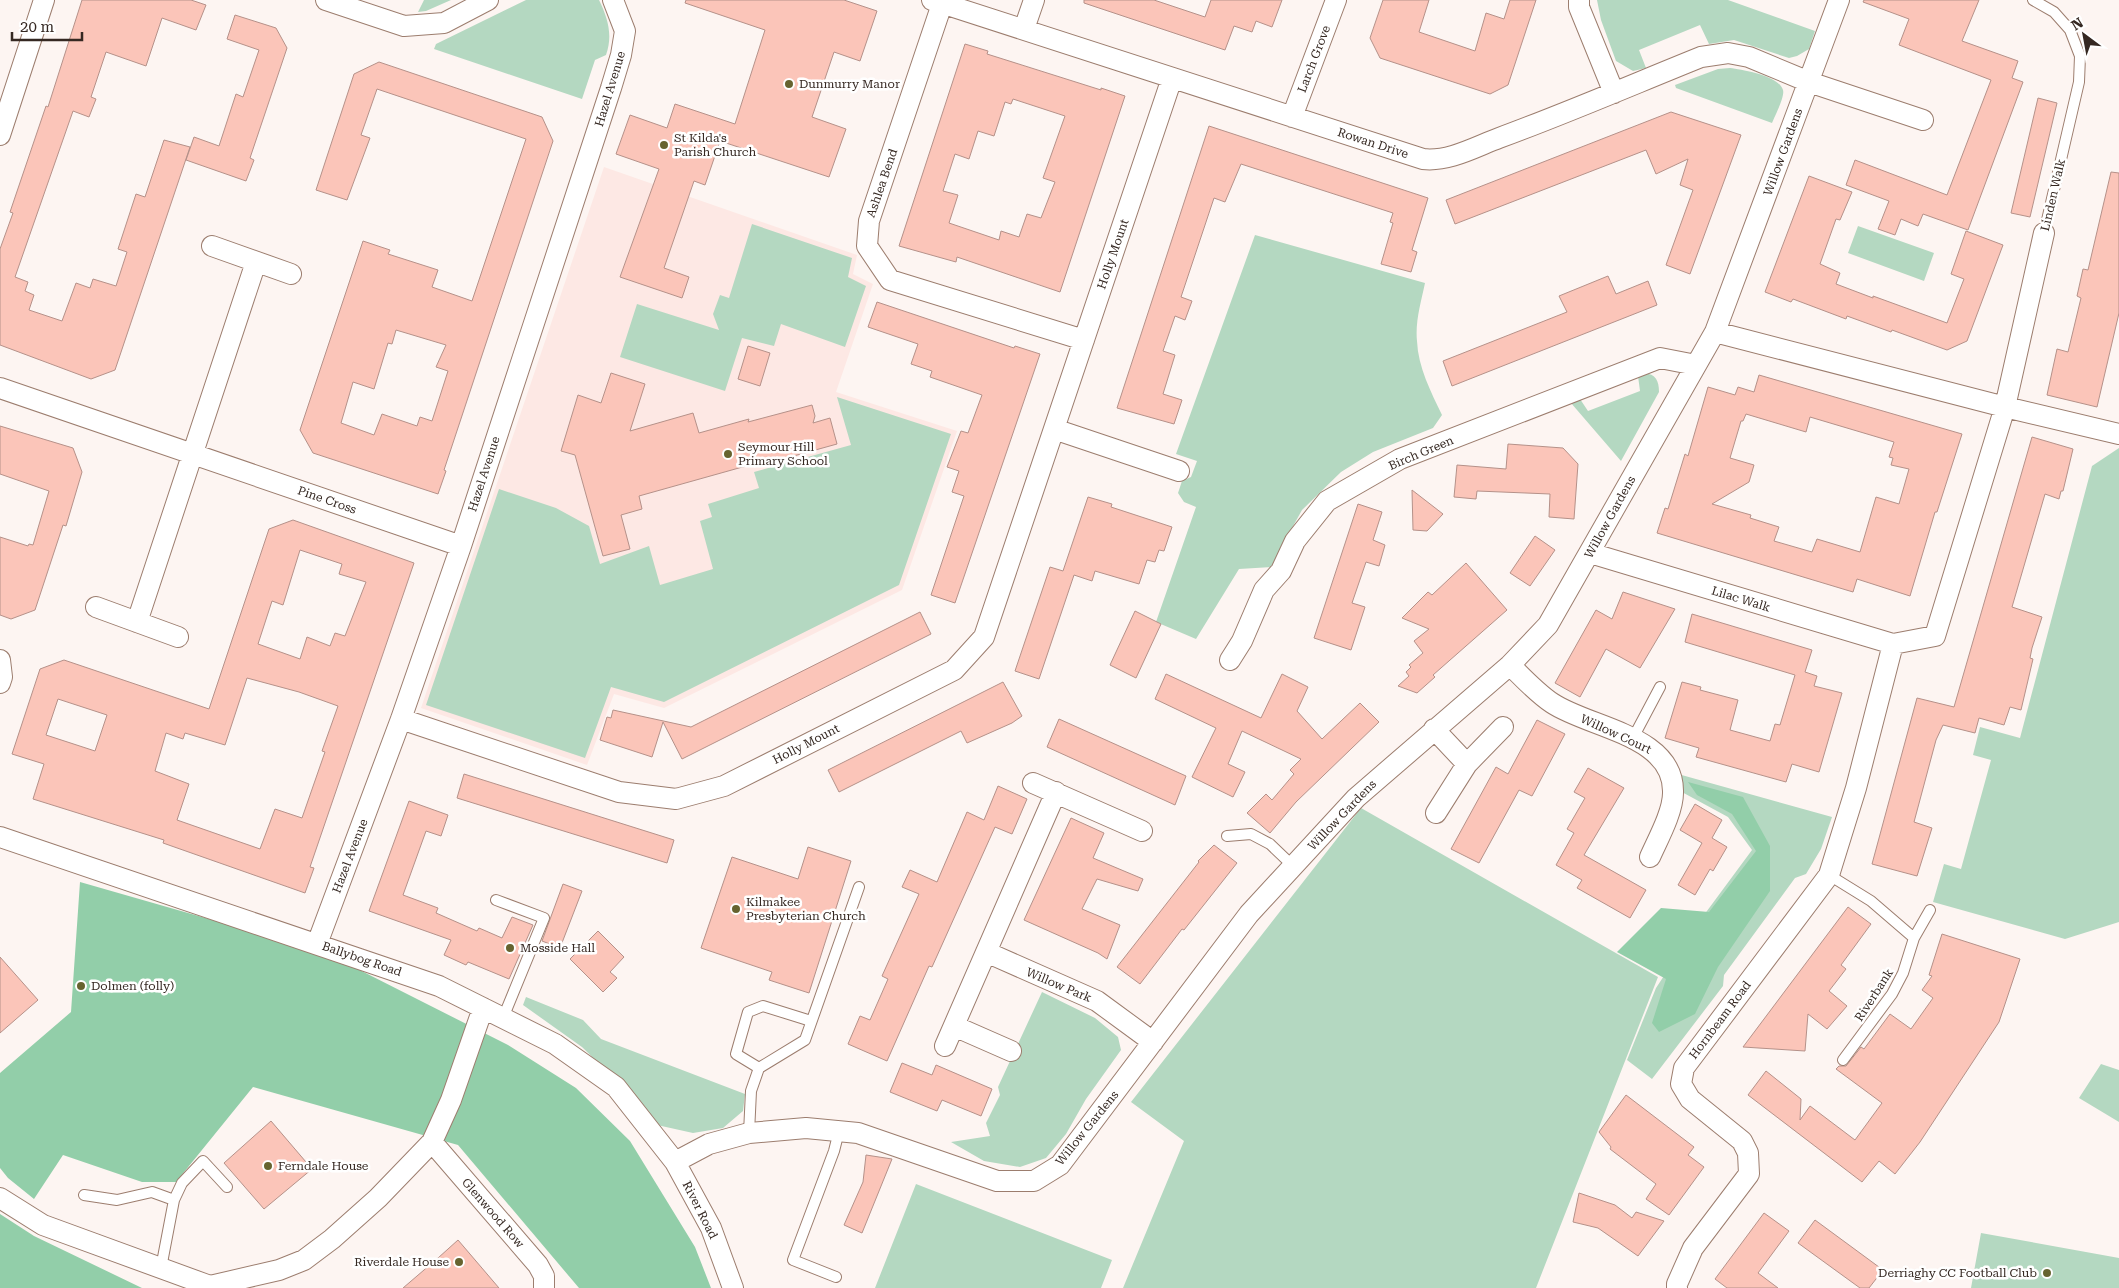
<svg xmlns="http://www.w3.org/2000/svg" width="2119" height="1288" viewBox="0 0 2119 1288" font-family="'Roboto Serif',serif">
	<rect width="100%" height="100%" fill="#fdf5f2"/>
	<path fill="#fde8e4" d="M604 167 857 255 853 274 873 284 836 392 957 431 902 590 664 708 614 694 587 765 421 708Z"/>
	<path fill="#b4d8c1" d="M424 0H451L426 11 418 12Z
		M526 0H599C608 18 613 36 606 55L595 60 582 99 434 49 436 44Z
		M1597 0H1728L1815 31 1809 49 1797 56 1789 58 1734 40 1709 44 1700 25 1639 50 1646 68 1633 71 1616 61 1601 20Z
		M1730 68C1743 70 1778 75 1783 90 1785 96 1775 116 1772 123L1676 88 1675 85 1718 69Z
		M752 224 852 258 848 277 866 286 845 347 781 324 774 346 742 338 725 391 620 357 637 304 719 330 713 314 720 295 729 298Z
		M1858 226 1934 253 1924 281 1848 253Z
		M1255 235 1425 283C1421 302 1415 322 1417 341 1418 367 1431 392 1442 415L1433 428 1373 452 1341 472 1302 510 1287 537 1274 567 1239 569 1196 639 1156 622 1196 507 1184 502 1178 493 1182 481 1191 477 1197 461 1176 454Z
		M1644 373C1656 374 1659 381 1659 392L1621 461 1571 403 1580 399 1588 411 1640 391 1638 376Z
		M837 397 951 434 899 585 664 702 611 687 585 758 426 705 499 489 556 508 589 526 600 564 649 546 660 585 713 569 700 521 712 517 708 504 759 488 754 472 851 445Z
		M2119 448V922L2065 939 1933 902 1944 864 1961 869 1991 760 1973 755 1980 727 2020 738 2092 466Z
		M1678 774 1832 817 1821 849 1806 874 1795 878 1724 975 1723 986 1652 1079 1627 1060 1656 988 1704 915 1752 850 1728 817 1680 791Z
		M1361 808 1658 977 1536 1288H1123L1184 1141 1131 1102Z
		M1042 992 1095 1018 1118 1037 1121 1050 1086 1099 1066 1134 1046 1158 1020 1167 984 1161 951 1142 990 1136 986 1123 1000 1095 998 1087Z
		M526 997 583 1020 601 1039 745 1094 743 1111 723 1128 693 1133 657 1125 627 1091 582 1047 523 1005Z
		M2101 1064 2119 1070V1122L2079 1098Z
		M916 1184 1112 1260 1101 1288H875Z
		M1981 1233 2119 1258V1288H1971Z"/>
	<path fill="#92cea9" d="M1688 782 1743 797 1770 846V891L1718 967 1695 1014 1659 1032 1652 1023 1666 979 1617 952 1661 908 1709 912 1756 851 1732 814 1697 795Z
		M80 882 324 952 508 1045 576 1088 630 1141 695 1247 711 1288H579L458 1145 253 1087 176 1182H142L63 1155 34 1199 8 1178 0 1168V1073L71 1012Z
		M0 1214 34 1236 142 1288H0Z"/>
	<path fill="#fbc5b9" stroke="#b59189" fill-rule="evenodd" d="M82 0H191L206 5 196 30 162 18 146 66 106 52 91 97 96 99 89 117 73 111 15 277 28 282 25 291 34 295 29 310 62 321 76 283 90 288 93 279 116 286 127 252 118 249 136 194 145 197 164 140 190 147 115 370 91 379 0 345V249L13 213 10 212 46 106 48 107Z
		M686 0H844L877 11 860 61 834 52 812 117 846 129 829 177 720 141 705 185 694 181 664 268 689 277 682 298 620 277 659 169 616 154 630 115 667 128 675 104 735 124 765 30 685 3Z
		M1084 0H1154L1205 17 1211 0H1282L1272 27 1256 21 1252 32 1234 26 1225 50 1084 3Z
		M1383 0H1429L1419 32 1475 51 1486 13 1504 19 1510 0H1536L1508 85 1490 94 1380 58 1370 38Z
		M1864 0H1979L1962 41 2018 61 2012 78 2023 82 1968 230 1923 214 1918 226 1901 219 1895 235 1878 229 1889 201 1846 185 1855 160 1947 195 1991 80 1899 45 1909 19 1863 2Z
		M235 15 276 28 287 48 250 158 254 160 246 181 186 160 194 137 219 146 236 94 243 97 259 50 227 39Z
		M965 44 988 51 987 54 1101 90V88L1125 96 1060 292 957 257 956 262 899 246ZM1013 99 1065 116 1043 178 1055 182 1041 218 1027 214 1019 237 1001 231 999 240 949 223 958 195 943 191 955 154 969 159 978 131 994 136 1005 102 1011 104Z
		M379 62 542 117 553 141 444 470 446 471 438 494 313 453 300 430 363 241 390 250 388 254 438 270 432 287 472 301 526 139 377 89 361 135 370 138 347 200 316 190 354 74ZM396 330 446 345 436 367 448 371 432 421 420 417 417 426 382 414 374 435 341 423 353 382 374 389 388 343 392 344Z
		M2038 98 2057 103 2030 217 2011 213Z
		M1671 112 1741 135 1690 274 1666 265 1693 190 1680 185 1688 159 1656 174 1646 150 1455 224 1446 200Z
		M1209 126 1428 198 1412 250 1417 252 1411 272 1381 264 1393 223 1390 222 1393 213 1241 164 1225 202 1214 198 1181 297 1192 301 1185 320 1175 316 1163 351 1175 355 1163 394 1182 400 1174 424 1117 408Z
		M2111 172 2119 173V313L2097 407 2047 395 2057 349 2068 352 2081 298 2077 296 2083 269 2088 270Z
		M1809 176 1852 192 1840 220 1836 219 1820 264 1840 273 1836 284 1873 298V296L1947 323 1964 279 1951 274 1966 231 2003 245 1967 341 1947 350 1892 330 1891 332 1847 316 1846 319 1793 299 1791 302 1765 292Z
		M1608 276 1616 294 1648 281 1657 305 1452 386 1443 361 1567 312 1559 296Z
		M877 302 1014 348 1015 346 1040 354 955 603 931 595 964 496 952 492 959 471 947 467 961 431 968 433 982 395 930 377 932 371 911 364 918 344 868 327Z
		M748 346 770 353 760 386 738 379Z
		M611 373 645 384 630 431 693 413 699 433 749 419 748 422 812 405 815 416 813 423 830 418 837 444 772 462 771 459 639 496 642 509 621 515 630 549 603 556 575 455 561 451 578 395 601 403Z
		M1759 375 1962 434 1937 512H1935L1910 596 1857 579 1853 592 1657 533 1665 508 1668 509 1685 454 1688 456 1708 387 1735 395 1738 387 1754 392ZM1746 414 1806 432 1810 417 1894 442 1889 457 1893 458 1891 465 1909 469 1899 504 1876 497 1860 552 1817 539 1812 552 1774 541 1779 527 1750 518 1751 515 1712 504 1749 482 1754 465 1730 458 1741 421H1743Z
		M0 426 73 448 82 472 66 526 63 525 35 610 11 619 0 615V537L28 546 29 544 33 545 49 491 0 474Z
		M2032 437 2073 449 2063 491H2061L2059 499 2045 494 2012 607 2042 617 2032 648 2030 658 2033 659 2021 710 2010 707 2004 725 1979 718 1975 733 1943 725 1936 740 1914 822 1932 828 1917 876 1872 864 1917 698 1954 707Z
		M1508 444 1563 448 1578 464 1574 519 1549 517 1550 494 1477 491 1476 499 1454 497 1457 465 1506 469Z
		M1412 490 1443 514 1427 531 1413 530Z
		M1088 497 1112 504 1111 507 1172 527 1164 551 1159 550 1155 562 1147 560 1139 584 1095 571 1092 581 1074 575 1039 679 1015 671 1050 567 1063 571Z
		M1358 504 1382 512 1373 540 1385 545 1379 566 1366 562 1352 603 1365 607 1351 650 1314 638Z
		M293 520 414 563 310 867 314 868 305 893 163 843 164 840 33 799 44 764 12 754 40 669 64 660 209 709 269 529ZM300 550 342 564 339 574 366 582 345 636 335 633 330 646 307 637 300 659 258 644 272 601 283 605ZM247 678 299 692 338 706 322 751 325 752 302 818 275 809 260 849 177 820 189 784 155 771 166 733 183 739 185 733 225 745ZM58 699 107 715 95 751 46 735Z
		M1535 536 1555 550 1530 586 1510 573Z
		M1466 563 1507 610 1433 675 1435 677 1417 693 1398 686 1409 676 1406 672 1411 667 1409 665 1423 653 1414 641 1429 629 1402 618 1428 592 1432 595Z
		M1623 592 1675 609 1640 668 1606 649 1580 697 1555 683 1596 610 1612 619Z
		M1135 611 1161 624 1136 678 1110 665Z
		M920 612 931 634 682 759 663 722 652 757 600 740 607 717 611 718 613 710 691 727Z
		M1692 614 1812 650 1805 672 1817 676 1814 686 1842 693 1819 772 1792 764 1786 782 1696 757 1699 748 1665 738 1682 682 1701 687 1700 690 1738 700 1730 730 1770 741 1775 724 1780 725 1795 675 1685 642Z
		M1166 674 1261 718 1282 674 1308 687 1297 711 1322 739 1360 703 1379 722 1296 802 1270 833 1247 813 1266 794 1272 800 1294 774 1290 770 1301 759 1242 731 1228 764 1245 772 1233 797 1192 777 1216 728 1155 699Z
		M1003 682 1022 716 1012 723 967 743 961 731 839 792 828 770Z
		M1059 719 1186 776 1175 805 1047 747Z
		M1537 720 1565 734 1532 796 1519 790 1479 863 1451 849 1496 767 1508 774Z
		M1588 768 1624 788 1584 855 1646 890 1630 918 1577 888 1582 880 1556 865 1574 833 1567 829 1585 798 1574 792Z
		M464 774 674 840 667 863 457 798Z
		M998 786 1027 799 1012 834 995 827 932 967 929 966 887 1061 848 1044 860 1016 870 1020 888 979 882 976 919 894 902 887 910 870 937 882 967 812 984 820Z
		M409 801 448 815 441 836 426 831 403 895 438 908 436 913 477 931 479 928 502 938 512 917 533 925 509 979 468 962 466 965 444 955 451 940 369 911Z
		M1695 804 1722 820 1712 838 1727 847 1713 871 1710 869 1695 895 1678 885 1702 843 1680 830Z
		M1071 818 1104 833 1093 858 1143 879 1138 891 1097 879 1082 909 1120 925 1107 959 1098 953 1024 920Z
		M1214 845 1237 863 1184 930 1182 929 1140 984 1117 967 1199 862 1198 861Z
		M808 847 851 861 809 993 769 980 772 972 701 948 732 857 798 879Z
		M563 884 582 891 560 948 542 941Z
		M1848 907 1871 924 1841 965 1846 969 1829 991 1847 1006 1827 1029 1808 1014 1805 1051 1743 1047Z
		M598 931 624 957 610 972 617 978 603 992 570 959Z
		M1942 934 2020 959 1999 1022 1920 1142 1895 1174 1879 1161 1862 1182 1748 1095 1766 1071 1801 1099 1800 1120 1810 1106 1855 1140 1882 1103 1836 1069 1839 1066H1846L1861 1047 1864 1049 1890 1014 1911 1029 1933 998 1922 990 1932 976 1929 975Z
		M0 957 38 1000 0 1033Z
		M902 1063 932 1075 936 1065 992 1089 981 1116 942 1100 937 1111 890 1092Z
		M1626 1095 1694 1147 1688 1155 1704 1167 1669 1215 1646 1199 1656 1184 1610 1149 1611 1147 1599 1132Z
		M271 1121 312 1169 264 1209 224 1163Z
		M866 1155 892 1159 862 1233 844 1225 863 1182Z
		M1579 1193 1615 1205 1632 1218 1636 1212 1664 1221 1638 1256 1598 1228 1573 1222Z
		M1764 1213 1789 1231 1758 1273 1778 1288H1727L1715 1279Z
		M1815 1220 1883 1270 1869 1288H1860L1798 1243Z
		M458 1240 499 1288H403L438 1258Z"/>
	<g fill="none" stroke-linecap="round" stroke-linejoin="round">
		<g stroke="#9c7d6e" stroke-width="12">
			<path id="lane" d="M2033 0 2054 12 2070 30 2080 56 2079 82 2044 233
				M1633 738 1660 687
				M1227 836 1251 834 1270 844 1293 866
				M1829 875 1871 901 1914 938 1903 973 1892 994 1843 1060
				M496 900 544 918 503 1018
				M1914 938 1930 910
				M759 1068 736 1054 748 1012 763 1006 811 1021
				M749 1133 751 1091 759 1068 805 1040 859 887
				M84 1195 117 1200 152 1192 174 1200 161 1268
				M174 1200 182 1183 203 1161 227 1187
				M836 1277 793 1260 834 1151 839 1131"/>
		</g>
		<g stroke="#9c7d6e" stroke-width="22">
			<path id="street" d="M326 0 404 26 444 23 488 0
				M932 0 1423 159C1449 162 1475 147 1499 138 1567 113 1634 84 1701 57L1728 53 1749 57 1809 82 1923 120
				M1579 0V7L1614 93
				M942 4 869 221 867 246 890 280 1084 340
				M1024 29 1034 0
				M1292 117 1336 0
				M0 135 44 0
				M212 246 291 274
				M1715 332 2005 407 2119 434
				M0 388 461 546
				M1054 429 1179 471
				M1590 553 1893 644 1935 636 2005 407 2044 233
				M96 607 178 637
				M137 622 256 262
				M0 660 2 677 0 683
				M1230 660 1242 641 1264 590 1281 571 1295 541 1327 501 1400 459 1660 358 1696 365
				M1510 665C1523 678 1537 693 1552 703 1589 728 1675 735 1673 793 1673 812 1658 839 1650 857
				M401 719 619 792 676 799 724 786 954 670 984 637 1172 78
				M1434 729 1467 764
				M1033 783 1142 831
				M1436 813 1467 764 1503 727
				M0 837 439 986 555 1044 616 1087 675 1162 711 1228 733 1288
				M317 944 401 719 461 546 611 88 621 55 625 31 613 0
				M986 952 1097 1001 1153 1042
				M954 1026 1011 1051
				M945 1046 1056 792
				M432 1142 538 1265 544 1276V1288
				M675 1162 709 1144 749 1133 806 1128 858 1133 997 1181H1034L1060 1165 1249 914 1356 798 1510 665 1548 625 1715 332 1839 0
				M0 1198 43 1225 210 1286 279 1270 304 1260 332 1239 378 1198 432 1142 451 1100 483 1008
				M1677 1288V1284L1693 1248 1749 1174 1748 1153 1742 1141 1690 1099 1681 1084 1684 1068 1829 875 1856 788 1893 644"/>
		</g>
		<use href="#lane" stroke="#fff" stroke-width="10"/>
		<use href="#street" stroke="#fff" stroke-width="20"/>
	</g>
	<g fill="#67632f" stroke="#fff" stroke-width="2">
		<circle cx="789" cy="84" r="5"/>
		<circle cx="664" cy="145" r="5"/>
		<circle cx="728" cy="454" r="5"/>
		<circle cx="736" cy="909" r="5"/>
		<circle cx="510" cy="948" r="5"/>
		<circle cx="81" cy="986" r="5"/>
		<circle cx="268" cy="1166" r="5"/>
		<circle cx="459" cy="1262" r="5"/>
		<circle cx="2047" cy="1273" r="5"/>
	</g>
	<g text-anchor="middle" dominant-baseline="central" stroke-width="5" stroke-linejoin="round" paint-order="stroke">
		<g font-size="12" fill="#352822" stroke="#fff">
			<text transform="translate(1314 59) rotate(-69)">Larch Grove</text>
			<text transform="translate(610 89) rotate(-73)">Hazel Avenue</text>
			<text transform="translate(1373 143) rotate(18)">Rowan Drive</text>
			<text transform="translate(1783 152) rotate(-70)">Willow Gardens</text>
			<text transform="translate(882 183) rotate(-71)">Ashlea Bend</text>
			<text transform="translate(2053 195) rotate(-77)">Linden Walk</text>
			<text transform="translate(1113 254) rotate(-71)">Holly Mount</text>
			<text transform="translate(1421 453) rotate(-23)">Birch Green</text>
			<text transform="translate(484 474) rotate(-72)">Hazel Avenue</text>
			<text transform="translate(327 500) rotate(19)">Pine Cross</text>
			<text transform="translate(1610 517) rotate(-61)">Willow Gardens</text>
			<text transform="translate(1741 599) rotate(17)">Lilac Walk</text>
			<text transform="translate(1616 734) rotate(25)">Willow Court</text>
			<text transform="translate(806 744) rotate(-27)">Holly Mount</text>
			<text transform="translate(1342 815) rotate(-46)">Willow Gardens</text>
			<text transform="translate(350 856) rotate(-69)">Hazel Avenue</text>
			<text transform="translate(362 959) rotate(19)">Ballybog Road</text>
			<text transform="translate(1059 985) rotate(23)">Willow Park</text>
			<text transform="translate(1874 995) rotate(-57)">Riverbank</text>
			<text transform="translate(1720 1020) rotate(-53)">Hornbeam Road</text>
			<text transform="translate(1087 1128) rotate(-51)">Willow Gardens</text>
			<text transform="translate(700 1210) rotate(63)">River Road</text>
			<text transform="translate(493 1213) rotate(49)">Glenwood Row</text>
		</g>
		<g font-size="12" fill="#352822" stroke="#fff" text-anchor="start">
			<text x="799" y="84">Dunmurry Manor</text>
			<text x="674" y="138">St Kilda's<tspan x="674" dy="14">Parish Church</tspan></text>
			<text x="738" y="447">Seymour Hill<tspan x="738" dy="14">Primary School</tspan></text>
			<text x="746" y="902">Kilmakee<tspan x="746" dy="14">Presbyterian Church</tspan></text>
			<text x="520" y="948">Mosside Hall</text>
			<text x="91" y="986">Dolmen (folly)</text>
			<text x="278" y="1166">Ferndale House</text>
			<text x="449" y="1262" text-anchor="end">Riverdale House</text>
			<text x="2037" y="1273" text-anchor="end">Derriaghy CC Football Club</text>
		</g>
	</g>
	<g transform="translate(2084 35) rotate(328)" stroke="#ffffff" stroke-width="4" paint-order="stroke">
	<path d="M0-4L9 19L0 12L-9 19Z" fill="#352822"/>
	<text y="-8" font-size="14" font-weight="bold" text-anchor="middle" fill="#352822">N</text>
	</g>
	<path d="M12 32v8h70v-8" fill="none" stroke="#352822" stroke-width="2.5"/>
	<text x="20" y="32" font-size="15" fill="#352822" stroke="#ffffff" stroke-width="4" paint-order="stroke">20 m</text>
</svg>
